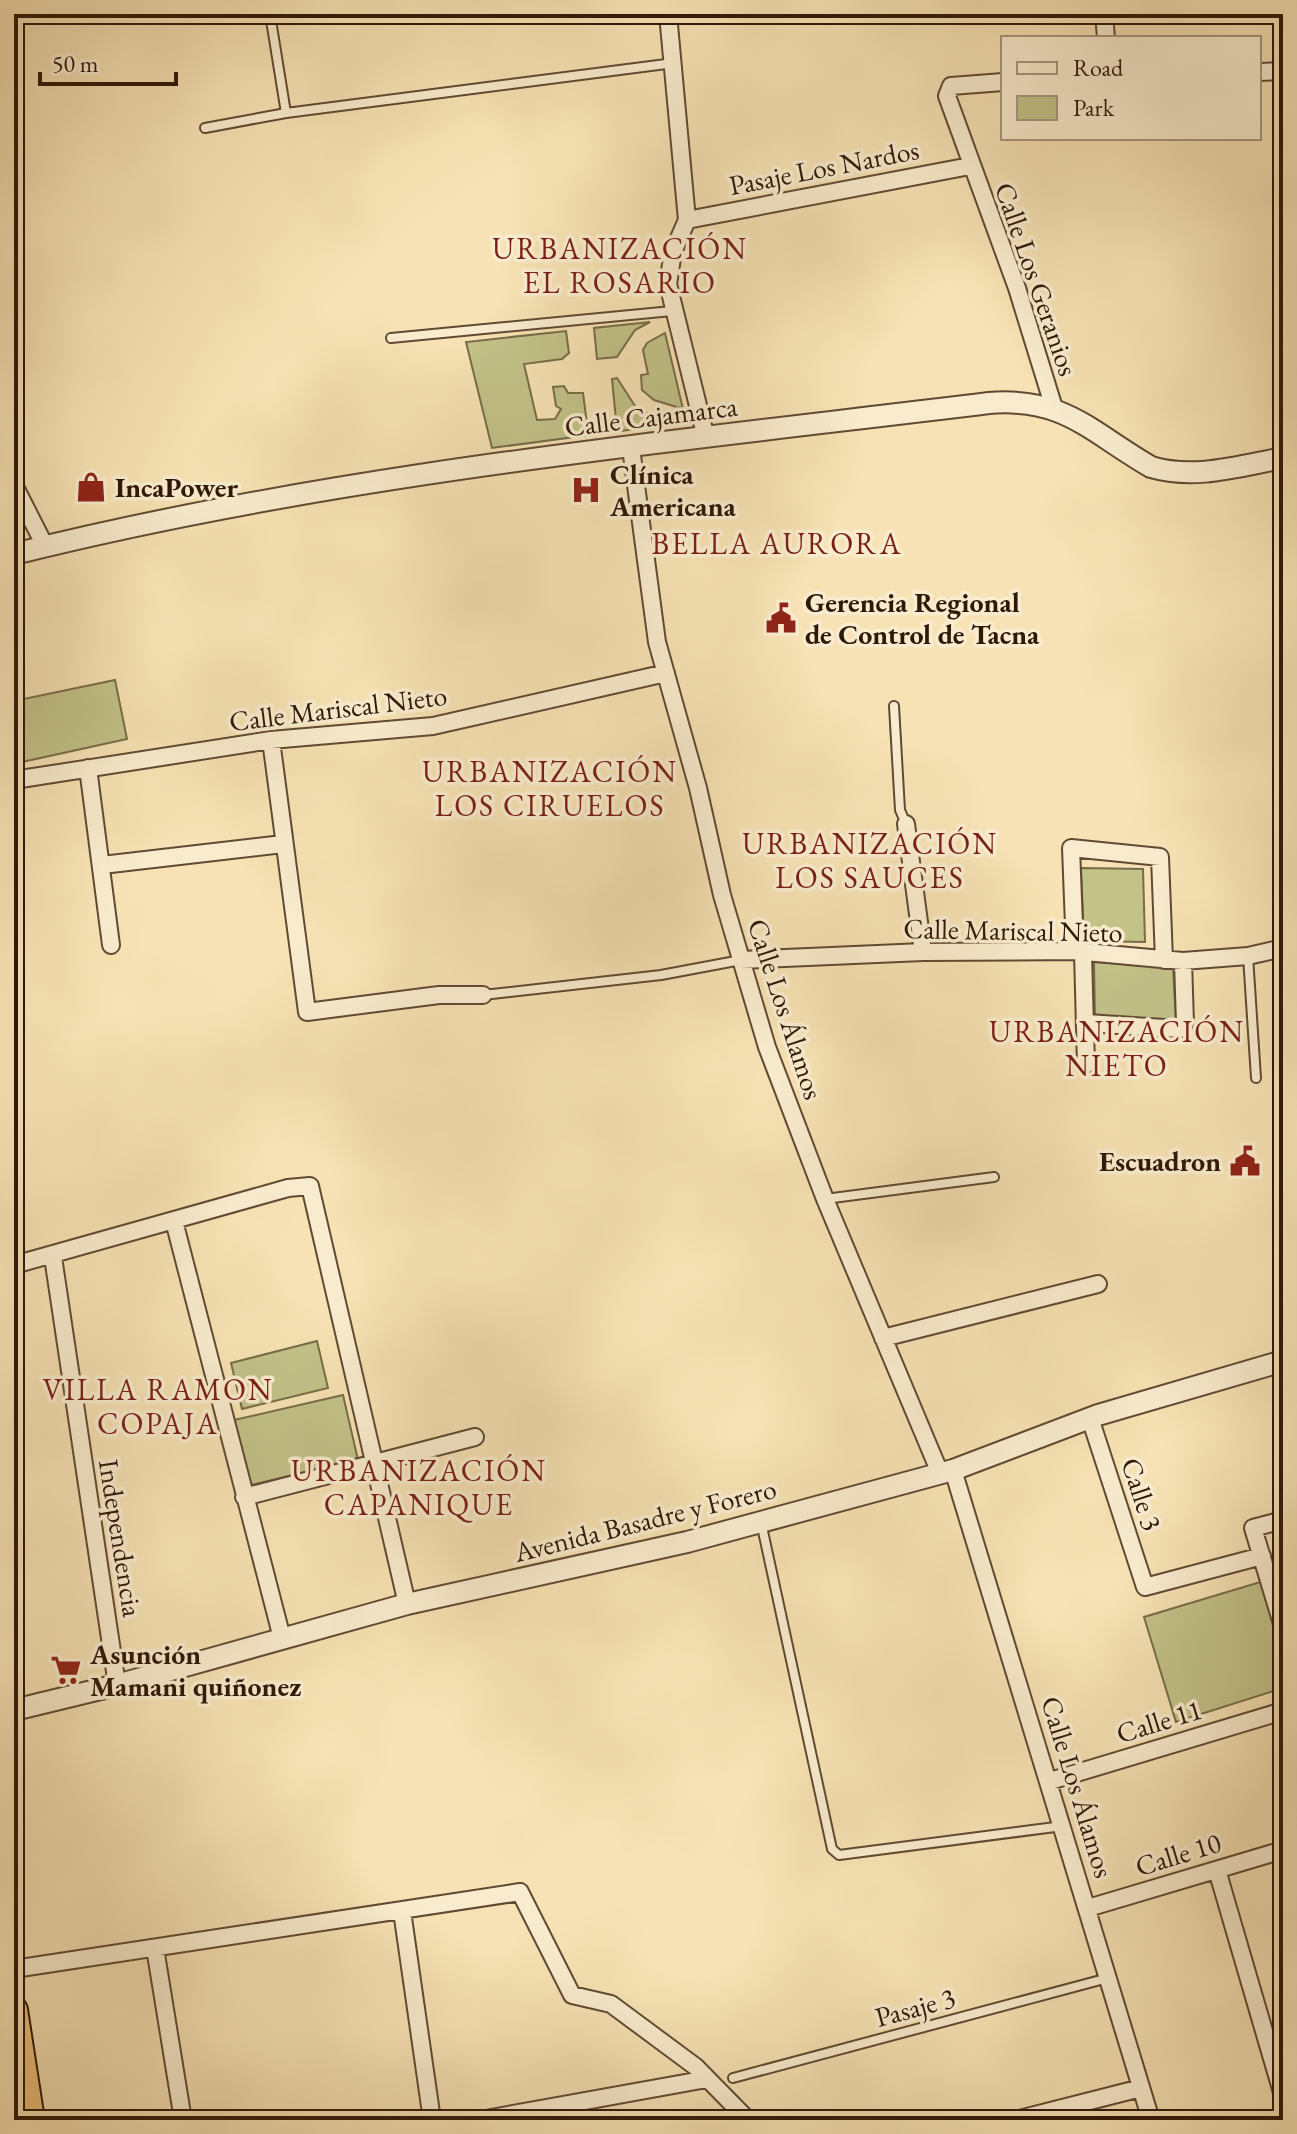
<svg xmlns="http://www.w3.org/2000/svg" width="1297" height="2134" viewBox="0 0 1297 2134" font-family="'EB Garamond',serif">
	<rect width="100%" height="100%" fill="#f6e2b4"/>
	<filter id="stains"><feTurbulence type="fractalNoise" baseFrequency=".0025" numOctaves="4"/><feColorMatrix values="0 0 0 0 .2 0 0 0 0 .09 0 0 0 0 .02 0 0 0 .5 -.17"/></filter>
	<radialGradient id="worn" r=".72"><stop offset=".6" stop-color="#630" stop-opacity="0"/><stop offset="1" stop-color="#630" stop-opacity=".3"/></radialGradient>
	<path fill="#c2c289" stroke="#786d48" stroke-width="2" d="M650 322 635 330 617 357 597 359 594 328Z
		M566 331 569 353 562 359 524 364 537 420 555 419 561 409 556 406 553 387 564 386 568 393H583L587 424 616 420 612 379 617 378 637 409 673 424 492 448 466 342Z
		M665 333 683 409 654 400 642 390 641 375 648 374 643 350 647 343Z
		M115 680 127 739 22 762 14 723V701Z
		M1081 868 1143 869 1145 942 1084 941Z
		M1094 962 1173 967 1176 1021 1095 1019Z
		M317 1341 328 1388 242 1409 231 1363Z
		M343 1395 358 1460 251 1485 234 1420Z
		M1267 1580 1283 1634V1688L1176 1722 1144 1617Z"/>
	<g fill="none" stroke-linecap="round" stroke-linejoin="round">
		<g stroke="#614a33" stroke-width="12">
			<path id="service" d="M270 14 286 113
				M205 128 286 113 674 63
				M391 338 672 311
				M894 706 900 810 906 824
				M1248 956 1256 1078
				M483 995 661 975 741 960
				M825 1199 994 1177
				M761 1522 832 1849 839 1855 1063 1826
				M733 2078 1108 1978"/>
		</g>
		<g stroke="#614a33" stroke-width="20">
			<path id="minor" d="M668 14 687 220 673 252 668 284 706 438
				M1104 14 1106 38
				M1259 72 1283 71
				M1003 82 951 86 947 96 1017 288 1054 408
				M687 220 970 166
				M631 448 657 642 698 788 722 895 767 1047 825 1199 940 1473
				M14 485 45 546
				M271 740 307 1012 439 995H483
				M88 768 111 945
				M14 780 271 740 433 726 666 673
				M906 824 923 952
				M102 865 283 844
				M1075 951 1071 848 1160 857 1164 960
				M1083 953 1086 1065
				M741 960 923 952 1075 951 1183 961 1248 956 1283 948
				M1087 1023 1180 1029 1185 1023 1183 961
				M174 1221 282 1638
				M53 1257 117 1685
				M14 1265 288 1188 310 1186 407 1604
				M883 1338 1098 1284
				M1090 1418 1145 1587 1262 1556
				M953 1470 1151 2120
				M244 1497 475 1437
				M1283 1520 1253 1528 1283 1627
				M1050 1781 1283 1711
				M1217 1870 1283 2096
				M1088 1908 1283 1850
				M402 1911 432 2120
				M155 1948 183 2120
				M14 1969 520 1892 572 1995 611 2004 696 2067 748 2120
				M480 2120 707 2079
				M1015 2120 1141 2088"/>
		</g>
		<g stroke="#614a33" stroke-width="24">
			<path id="tertiary" d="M14 554C334 474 662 443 989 403 1065 397 1090 432 1151 467 1195 480 1239 466 1283 458
				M14 1710 117 1685 407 1604 687 1542 953 1470 1098 1415 1283 1361"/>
		</g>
		<g stroke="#2f1808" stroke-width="30">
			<path id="trunk" d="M14 2010 31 2120"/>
		</g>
		<use href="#service" stroke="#f9ecce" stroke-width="8"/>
		<use href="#minor" stroke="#f9ecce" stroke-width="16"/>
		<use href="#tertiary" stroke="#f9ecce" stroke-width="20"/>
		<use href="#trunk" stroke="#ebc17a" stroke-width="26"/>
	</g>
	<defs>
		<g id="shop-bare" transform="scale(2.4)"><path d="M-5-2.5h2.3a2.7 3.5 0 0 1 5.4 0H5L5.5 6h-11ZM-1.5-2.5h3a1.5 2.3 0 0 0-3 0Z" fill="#8f2418" stroke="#f9ecce" stroke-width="2.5" paint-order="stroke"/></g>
		<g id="hospital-bare" transform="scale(2.4)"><path d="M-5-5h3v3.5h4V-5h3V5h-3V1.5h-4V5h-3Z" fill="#8f2418" stroke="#f9ecce" stroke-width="2.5" paint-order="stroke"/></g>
		<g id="civic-bare" transform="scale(2.4)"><path d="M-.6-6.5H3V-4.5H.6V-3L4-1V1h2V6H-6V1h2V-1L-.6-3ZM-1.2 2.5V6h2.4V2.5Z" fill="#8f2418" stroke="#f9ecce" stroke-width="2.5" paint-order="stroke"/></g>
		<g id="supermarket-bare" transform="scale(2.4)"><path d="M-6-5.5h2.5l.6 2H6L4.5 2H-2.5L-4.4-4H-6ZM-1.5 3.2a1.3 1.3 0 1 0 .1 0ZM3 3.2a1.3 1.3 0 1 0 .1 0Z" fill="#8f2418" stroke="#f9ecce" stroke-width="2.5" paint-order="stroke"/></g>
	</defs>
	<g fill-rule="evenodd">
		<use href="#shop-bare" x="91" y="487"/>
		<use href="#hospital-bare" x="586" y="490"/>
		<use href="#civic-bare" x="781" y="618"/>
		<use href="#civic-bare" x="1245" y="1161"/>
		<use href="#supermarket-bare" x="66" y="1670"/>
	</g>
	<g text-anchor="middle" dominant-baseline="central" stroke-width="7" stroke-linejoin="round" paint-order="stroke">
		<g font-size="28" fill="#2f1808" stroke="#f9ecce">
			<text transform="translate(824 167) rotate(-11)">Pasaje Los Nardos</text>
			<text transform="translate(1037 279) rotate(71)">Calle Los Geranios</text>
			<text transform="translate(651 416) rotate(-7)">Calle Cajamarca</text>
			<text transform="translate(338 708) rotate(-7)">Calle Mariscal Nieto</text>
			<text transform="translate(1013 930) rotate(1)">Calle Mariscal Nieto</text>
			<text transform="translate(786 1009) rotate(72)">Calle Los Álamos</text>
			<text transform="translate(1142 1494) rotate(72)">Calle 3</text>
			<text transform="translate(645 1520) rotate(-14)">Avenida Basadre y Forero</text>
			<text transform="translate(121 1538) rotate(81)">Independencia</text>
			<text transform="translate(1159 1721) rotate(-17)">Calle 11</text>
			<text transform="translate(1078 1787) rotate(73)">Calle Los Álamos</text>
			<text transform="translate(1178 1854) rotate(-17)">Calle 10</text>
			<text transform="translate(915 2007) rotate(-15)">Pasaje 3</text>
		</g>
		<g font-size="28" font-weight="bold" fill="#2f1808" stroke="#f9ecce" text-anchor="start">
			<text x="610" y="474">Clínica<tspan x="610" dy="32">Americana</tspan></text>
			<text x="115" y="487">IncaPower</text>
			<text x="805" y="602">Gerencia Regional<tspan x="805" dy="32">de Control de Tacna</tspan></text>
			<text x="1221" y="1161" text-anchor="end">Escuadron</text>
			<text x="90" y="1654">Asunción<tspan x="90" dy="32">Mamani quiñonez</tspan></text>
		</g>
		<g font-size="30" letter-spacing="2" fill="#7a1f14" stroke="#f9ecce">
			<text x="620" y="248">URBANIZACIÓN<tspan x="620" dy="34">EL ROSARIO</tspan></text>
			<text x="777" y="543">BELLA AURORA</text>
			<text x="550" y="771">URBANIZACIÓN<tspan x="550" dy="34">LOS CIRUELOS</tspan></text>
			<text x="870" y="843">URBANIZACIÓN<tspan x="870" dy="34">LOS SAUCES</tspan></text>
			<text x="1117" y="1031">URBANIZACIÓN<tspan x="1117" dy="34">NIETO</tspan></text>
			<text x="158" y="1389">VILLA RAMON<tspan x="158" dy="34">COPAJA</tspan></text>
			<text x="419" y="1470">URBANIZACIÓN<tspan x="419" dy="34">CAPANIQUE</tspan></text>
		</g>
	</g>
	<rect width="1297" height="2134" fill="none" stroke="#f6e2b4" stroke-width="48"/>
	<rect x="16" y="16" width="1265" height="2102" fill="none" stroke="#2f1808" stroke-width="4"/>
	<rect x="24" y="24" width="1249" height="2086" fill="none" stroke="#2f1808" stroke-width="2"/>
	<rect x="1001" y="36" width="260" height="104" fill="#f9ecce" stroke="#a8977f" stroke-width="2"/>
	<rect x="1017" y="62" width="40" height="12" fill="#f9ecce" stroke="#a8977f" stroke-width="2"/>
	<text x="1073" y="76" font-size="24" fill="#2f1808">Road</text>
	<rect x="1017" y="96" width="40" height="24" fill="#c2c289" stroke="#a8977f" stroke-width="2"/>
	<text x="1073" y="116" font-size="24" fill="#2f1808">Park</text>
	<path d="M40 72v12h136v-12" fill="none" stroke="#2f1808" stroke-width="4"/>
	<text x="52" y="72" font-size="24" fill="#2f1808" stroke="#f9ecce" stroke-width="6" paint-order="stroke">50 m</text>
	<rect width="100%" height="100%" filter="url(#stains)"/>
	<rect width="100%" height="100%" fill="url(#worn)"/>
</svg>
